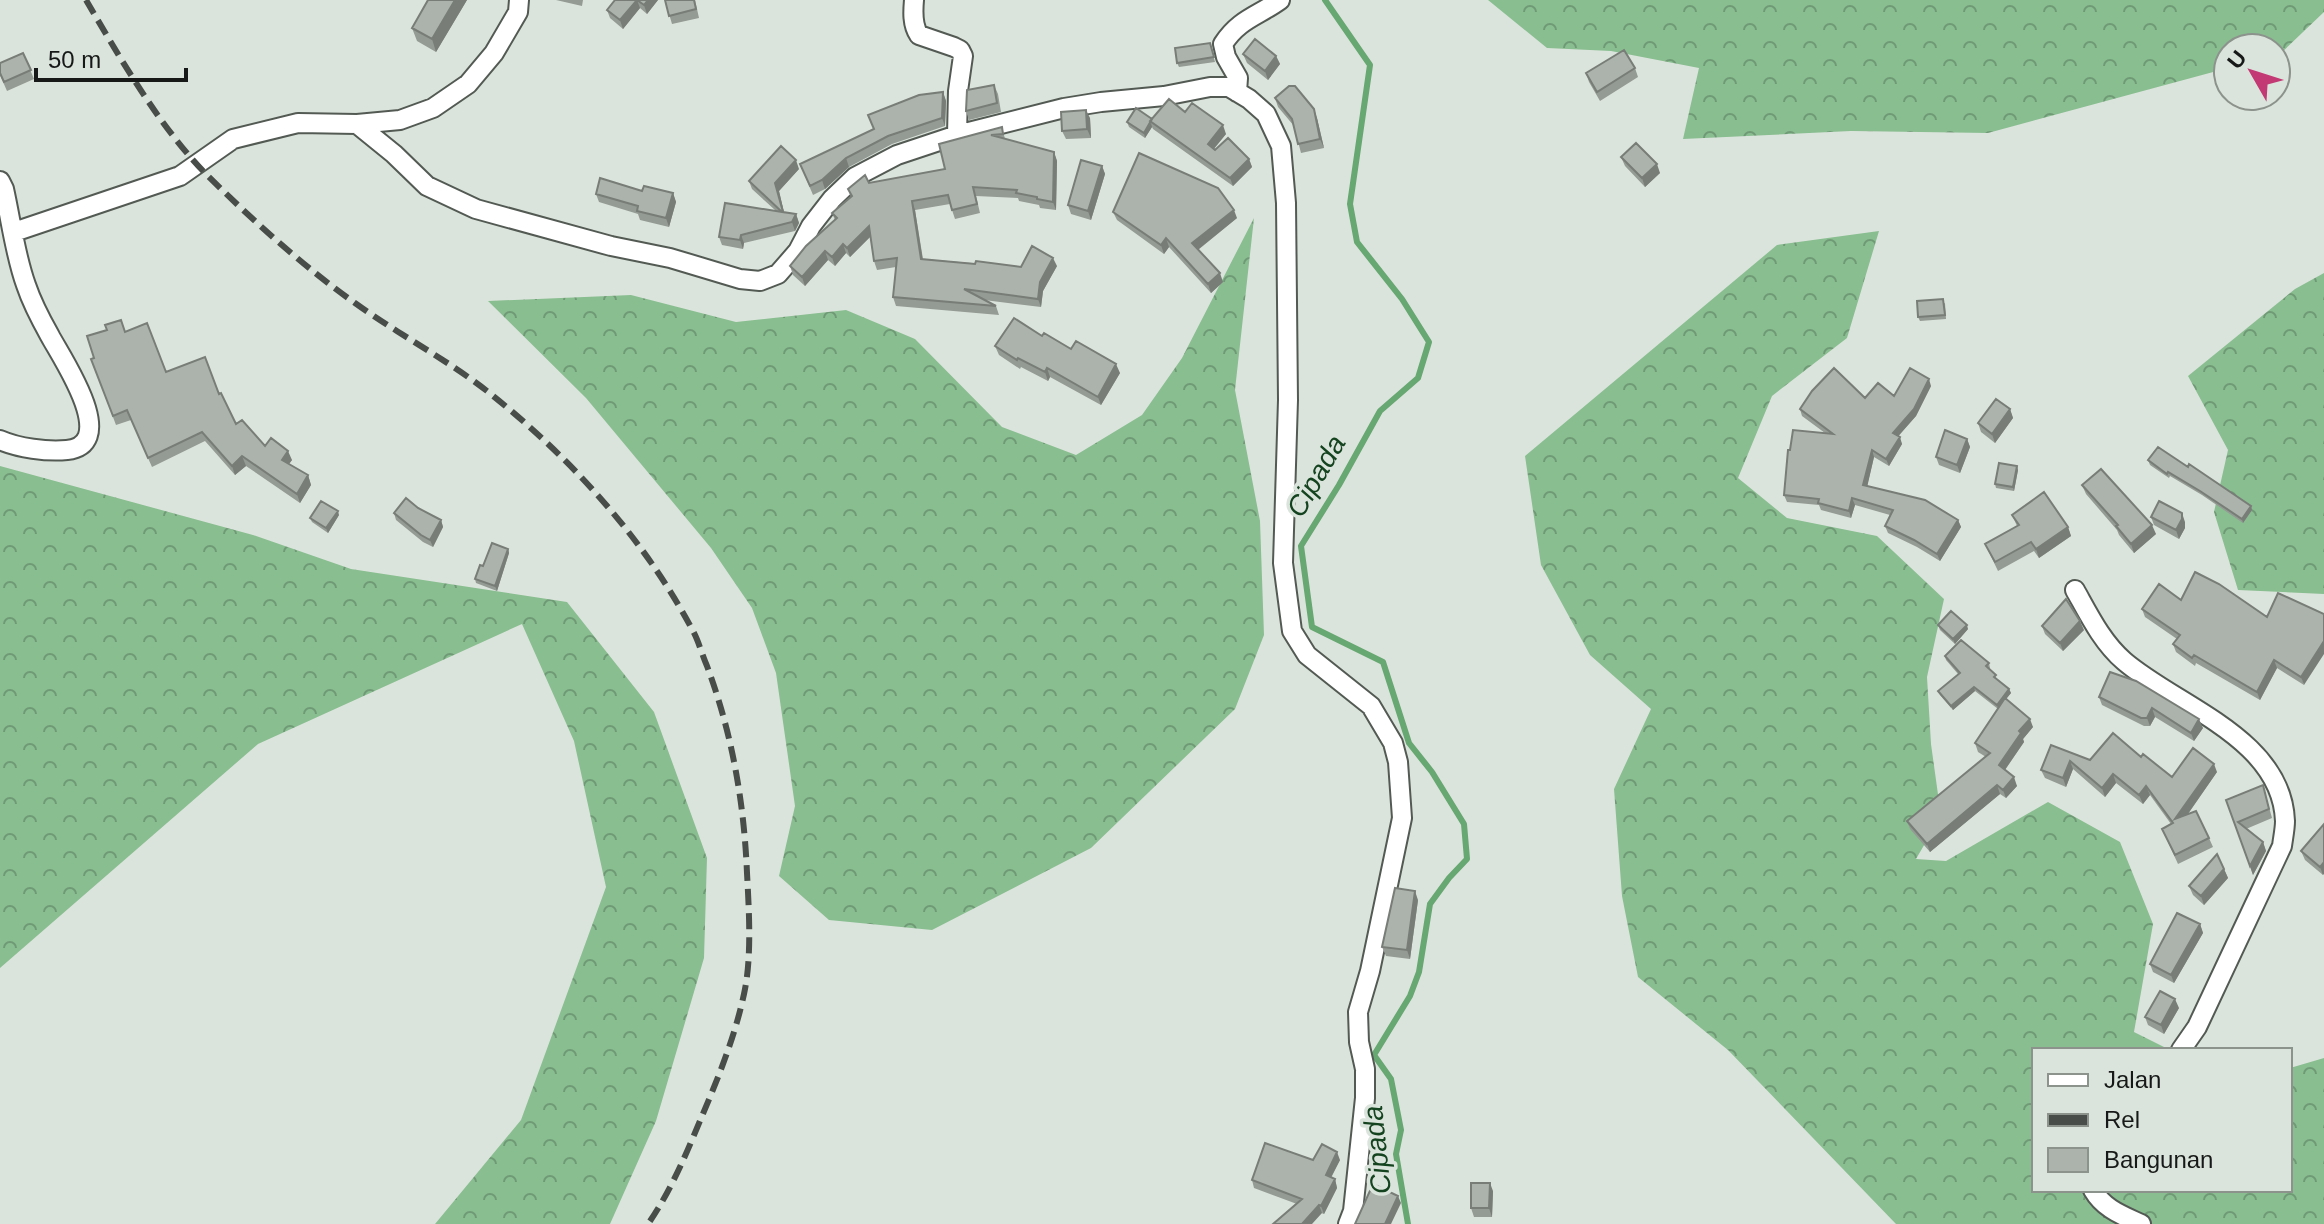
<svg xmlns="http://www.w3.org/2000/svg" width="2324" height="1224" viewBox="0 0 2324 1224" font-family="Arial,sans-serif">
	<defs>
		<pattern id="forest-crowns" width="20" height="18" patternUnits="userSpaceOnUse" patternTransform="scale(2)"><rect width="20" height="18" fill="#89be90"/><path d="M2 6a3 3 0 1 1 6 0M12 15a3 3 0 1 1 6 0" fill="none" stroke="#6f9a75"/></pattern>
	</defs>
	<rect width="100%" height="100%" fill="#dbe4dc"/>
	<path fill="url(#forest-crowns)" d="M1488 0H2324V12L2279 55H2276V48H2228V68L1988 133 1851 131 1683 139 1699 68 1611 51 1547 48Z
		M1254 218 1235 390 1260 521 1264 635 1235 709 1091 848 932 930 829 920 779 876 795 806 776 673 752 608 711 548 586 398 488 301 631 295 736 322 846 310 915 339 1002 427 1076 455 1142 415 1182 358Z
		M1879 231 1847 338 1772 396 1738 478 1787 518 1877 536 1944 599 1927 677 1931 744 1941 816 1916 859 1946 861 2048 802 2120 842 2153 924 2134 1032 2170 1050H2034V1190H2290V1068L2324 1058V1224H1896L1728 1050 1638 977 1622 896 1614 789 1651 709 1590 655 1541 565 1525 456 1777 245Z
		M2324 273V594L2238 590 2214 512 2228 450 2188 376 2295 289Z
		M0 466 253 535 351 569 567 602 654 712 707 858 704 958 656 1121 610 1224H435L521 1120 606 887 574 741 522 624 258 744 0 968Z"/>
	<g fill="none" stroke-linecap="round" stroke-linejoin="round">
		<path stroke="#67a771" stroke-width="6" d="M1325 0 1370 65 1350 204 1357 242 1402 299 1429 342 1418 378 1380 411 1339 485 1301 546 1312 627 1383 662 1409 743 1432 772 1464 824 1467 859 1449 878 1430 904 1419 972 1410 996 1374 1055 1391 1079 1401 1130 1396 1154 1408 1224"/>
		<g stroke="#535a54" stroke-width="22">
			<path id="street" d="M914 0C913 11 912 25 919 35L954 47 960 50 963 56 958 91 957 135
				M1237 92 1238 78 1226 57 1223 44C1239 19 1258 16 1280 0
				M357 124 394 154 427 186 476 209 611 246 670 258 740 279 760 281 778 274 798 251 811 226 832 199 855 177 897 155 957 135 1064 108 1101 102 1164 96 1210 87H1229L1249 99 1266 114 1281 146 1286 203 1288 400 1283 563 1292 631 1307 655 1371 706 1393 743 1398 762 1402 818 1370 971 1358 1012 1359 1042 1365 1069V1098L1353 1211 1348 1224
				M0 181 4 189C11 220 15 255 26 285 32 303 41 320 50 336 61 357 121 444 67 450 47 452 18 448 0 440
				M14 232 180 176 233 139 298 123 357 124 400 120 433 108 468 84 494 53 518 12 519 0
				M2075 590C2089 615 2102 642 2124 661 2176 706 2282 738 2285 821 2285 829 2283 838 2282 846L2197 1027 2181 1050
				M2093 1190C2104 1209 2122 1215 2141 1224"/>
		</g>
		<use href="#street" stroke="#fff" stroke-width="18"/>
		<path stroke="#484d49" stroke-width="6" stroke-dasharray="16 8" stroke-linecap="butt" d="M86 0C120 58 159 126 206 174 250 218 304 267 355 303 398 334 446 359 487 391 569 456 644 538 693 631 699 642 702 655 707 666 732 733 744 802 747 873 749 911 752 958 744 994 735 1036 719 1076 702 1116 687 1152 671 1191 648 1224"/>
	</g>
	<path fill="#949a94" d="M428 0H467L436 52 417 41 412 28Z
		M556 0H583L582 6Z
		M615 0H658L647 14 640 8 623 29 610 18 607 10Z
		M665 0H695L699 18 672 24Z
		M1210 43 1215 62 1179 67 1177 63Z
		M23 53 34 79 7 91 0 75V63Z
		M1243 54 1276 56 1280 64 1268 80 1247 63Z
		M1635 68 1638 77 1600 101 1589 82 1586 73Z
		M994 85 998 94 1001 112 969 120 966 111Z
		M943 92 946 101 945 126 892 144 849 167 825 189 813 195 800 164 874 129Z
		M1275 98 1317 118 1324 148 1301 153 1294 126 1278 107Z
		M1185 112 1226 134 1214 149 1249 159 1252 167 1233 186 1153 129 1152 127 1145 138 1129 127 1127 122Z
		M1090 118 1091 138 1066 139 1062 131Z
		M1002 127 1005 139 1054 152 1057 161 1056 210 1040 208 1039 205 1019 201 1018 198 976 196 980 213 955 219 950 204 915 210 923 259 1021 267 1057 266 1043 291 1041 307 984 300 996 306 999 315 896 306 893 297 896 267 877 270 874 261 870 237 850 257 846 253 835 266 828 260 805 286 793 275 790 266 835 220 832 213 851 197 848 189 869 183 945 169Z
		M1621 157 1660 173 1645 187 1625 166Z
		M1102 166 1105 174 1091 220 1071 214 1068 205Z
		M799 169 779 191 784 212 796 214 799 223 795 231 744 243 743 249 722 245 719 237 775 210 752 189 749 181Z
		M642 191 673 193 676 202 669 227 640 220 638 214 599 202 596 194Z
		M1113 212 1237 218 1198 250 1223 282 1211 293 1169 247 1164 254 1117 220Z
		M1945 303 1946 319 1920 321 1918 317Z
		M125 332 166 372 219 394 236 424 265 446 292 460 289 464 308 475 311 485 300 503 246 466 235 475 205 441 152 467 131 420 116 425 91 359Z
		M1042 336 1071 349 1120 373 1101 405 1050 377 1048 381 1021 367 1020 369 999 355 995 346Z
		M1931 386 1916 416 1898 436 1902 444 1889 466 1874 457 1867 486 1958 520 1961 527 1940 561 1917 547 1888 533 1885 526 1890 515 1855 505 1851 518 1821 510 1819 505 1787 502 1784 495 1790 450 1825 433 1802 416 1800 409 1865 398 1894 396Z
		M2010 409 2013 418 1995 443 1981 432 1978 423Z
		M1967 439 1970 447 1960 473 1939 465 1936 457Z
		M2148 460 2188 467 2251 506 2252 510 2243 523 2202 495 2170 476 2169 478 2150 465Z
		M2018 470 2014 491 1996 488 1995 484Z
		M2082 485 2156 534 2134 553 2119 535 2117 530 2086 494Z
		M418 508 441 520 443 527 433 547 423 542 396 520 394 513Z
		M339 515 328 533 312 522 310 518Z
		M2012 515 2068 527 2071 536 2039 558 2034 551 1998 571 1985 544 2017 526Z
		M2151 517 2185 522V528L2179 539 2154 525Z
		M508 549 509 553 497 591 476 583 475 579 483 566Z
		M2278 593 2304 685 2277 668 2260 700 2196 663 2195 666 2176 652 2173 644 2177 639 2145 617 2142 609 2181 600 2267 617Z
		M1938 625 1968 629 1955 644 1940 630Z
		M2042 626 2084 630 2063 651 2045 634Z
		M1945 656 1989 663 1990 668 1989 669 1997 679 2009 689 2011 693 2006 699 2033 727 2023 739 2024 742 2005 770 2017 786 2006 798 2000 794 1930 852 1910 829 1907 821 1986 757 1978 752 1975 743 1998 709 1975 691 1953 710 1940 695 1938 691 1958 674 1946 660Z
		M2110 672 2203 728 2194 741 2155 717 2150 726H2144L2102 705 2099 697Z
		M2051 745 2090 760 2141 757 2172 777 2217 772 2188 814 2209 838 2213 847 2178 864 2162 829 2171 824 2150 795 2143 804 2116 783 2105 797 2073 769 2066 787 2045 778 2041 770Z
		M2263 785 2272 818 2246 829 2263 842 2266 851 2253 875 2226 800Z
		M2324 824 2323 875 2305 860 2301 851Z
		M2224 869 2228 878 2204 905 2193 895 2189 886Z
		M1418 900 1410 959 1386 956 1382 947Z
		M2200 924 2203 933 2174 983 2153 972 2150 964Z
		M2179 1008 2164 1034 2148 1025 2145 1017Z
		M1313 1160H1340L1331 1178 1335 1179 1337 1188 1324 1214 1254 1188 1252 1180Z
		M1493 1191 1492 1217H1474L1471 1208Z"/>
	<path fill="#787d78" d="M455 0H467L436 52 432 39Z
		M637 0 640 8 623 29 620 20Z
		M648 0H658L647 14 644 5Z
		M1276 56 1280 64 1268 80 1265 71Z
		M943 92 946 101 945 126 942 118Z
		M1314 109 1317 118 1324 148 1320 139Z
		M1086 110 1090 118 1091 138 1087 129Z
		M1151 123 1152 127 1145 138 1144 133Z
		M1223 125 1226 134 1211 152 1208 144Z
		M1054 152 1057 161 1056 210 1053 202Z
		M846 158 849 167 825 189 822 180Z
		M1249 159 1252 167 1233 186 1230 178Z
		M796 160 799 169 779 191 786 221 775 183Z
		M1657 164 1660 173 1645 187 1642 178Z
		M1102 166 1105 174 1091 220 1088 211Z
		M673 193 676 202 669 227 666 218Z
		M912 201 915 210 924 268 921 259Z
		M1234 210 1237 218 1195 252 1192 243Z
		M796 214 799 223 795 231 792 222Z
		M869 226 872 235 850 257 847 248Z
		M741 235 744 243 743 249 740 240Z
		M1166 238 1169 247 1164 254 1161 245Z
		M843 244 846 253 835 266 832 257Z
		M825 251 828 260 805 286 802 277Z
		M1053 258 1057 266 1043 291 1041 307 1038 299 1040 282Z
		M1220 273 1223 282 1211 293 1208 284Z
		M1116 364 1120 373 1101 405 1098 397Z
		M1047 368 1050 377 1048 381 1045 372Z
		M1929 379 1931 386 1916 416 1895 440 1893 433Z
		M2010 409 2013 418 1995 443 1992 434Z
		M1900 437 1902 444 1889 466 1886 459Z
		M1967 439 1970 447 1960 473 1957 465Z
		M1872 450 1874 457 1866 492 1863 485Z
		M288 451 292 460 285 469 282 460Z
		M242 456 246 466 235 475 232 466Z
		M2017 466 2018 470 2014 491 2013 487Z
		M308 475 311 485 300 503 297 494Z
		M1852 498 1855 505 1851 518 1849 511Z
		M2251 506 2252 510 2243 523 2242 519Z
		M338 511 339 515 328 533 326 528Z
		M2182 513 2185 522V528L2179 539 2176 530Z
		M441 520 443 527 433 547 430 540Z
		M1958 520 1961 527 1940 561 1937 554Z
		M2152 525 2156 534 2134 553 2131 544Z
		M2068 527 2071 536 2039 558 2036 549Z
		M508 549 509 553 497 591 495 586Z
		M2080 621 2084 630 2063 651 2060 643Z
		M1967 625 1968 629 1955 644 1953 639Z
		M2324 641V654L2304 685 2301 677Z
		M2274 660 2277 668 2260 700 2257 692Z
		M1974 687 1975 691 1953 710 1951 706Z
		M2009 689 2011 693 1998 709 1997 705Z
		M2152 708 2155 717 2150 726 2147 718Z
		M2030 719 2033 727 2023 739 2024 742 2002 774 1999 765 2019 731Z
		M2199 719 2203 728 2194 741 2191 733Z
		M2070 761 2073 769 2066 787 2063 778Z
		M2214 764 2217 772 2178 828 2175 819Z
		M2113 774 2116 783 2105 797 2102 788Z
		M2014 777 2017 786 2006 798 2003 790Z
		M1997 785 2000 794 1930 852 1927 844Z
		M2146 786 2150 795 2143 804 2139 795Z
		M2263 842 2266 851 2253 875 2250 866Z
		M2324 862V874L2323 875 2320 867Z
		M2224 869 2228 878 2204 905 2201 896Z
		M1415 891 1418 900 1410 959 1407 950Z
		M2200 924 2203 933 2174 983 2171 975Z
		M2175 999 2179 1008 2164 1034 2161 1025Z
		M1337 1152 1340 1160 1328 1183 1326 1175Z
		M1335 1179 1337 1188 1324 1214 1321 1206Z
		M1490 1183 1493 1191 1492 1217 1489 1208Z
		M1398 1196 1401 1203 1391 1224H1385Z
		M1319 1205 1322 1213 1312 1224H1302Z"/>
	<path fill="#acb3ac" stroke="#787d78" stroke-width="2" d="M428 0H455L432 39 412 28Z
		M615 0H637L620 20 607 10Z
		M637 0H648L644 5Z
		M665 0H694L696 9 669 16Z
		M1255 39 1276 56 1265 71 1243 54Z
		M1210 43 1214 57 1177 63 1175 48Z
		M1624 50 1635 68 1597 92 1586 73Z
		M23 53 31 70 4 82 0 73V63Z
		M994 85 997 103 966 111 967 90Z
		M1289 86H1295L1314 109 1320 139 1298 144 1292 119 1275 98Z
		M943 92 942 118 888 136 846 158 822 180 810 186 800 164 874 129 868 115 919 95Z
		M1169 99 1185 112 1192 103 1223 125 1208 144 1215 150 1228 138 1249 159 1230 178 1150 121Z
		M1136 108 1152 119 1144 133 1127 122Z
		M1086 110 1087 129 1062 131 1061 112Z
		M1002 127 1003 134 991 135 1054 152 1053 202 1037 199V197L1016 193 1017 190 973 187 977 204 952 210 948 195 912 201 921 259 975 264 976 261 1021 267 1032 246 1053 258 1040 282 1038 299 964 289 996 306 893 297 897 258 874 261 869 226 847 248 843 244 832 257 825 251 802 277 790 266 806 246 837 218 832 213 852 196 848 189 865 175 869 183 945 169 939 144Z
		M1636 143 1657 164 1642 178 1621 157Z
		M781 146 796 160 775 183 783 212 796 214 792 222 741 235 740 240 719 237 725 203 782 212 749 181Z
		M1139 153 1218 188 1234 210 1192 243 1220 273 1208 284 1166 238 1161 245 1113 212Z
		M1081 160 1102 166 1088 211 1068 205Z
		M600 178 642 191 644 186 673 193 666 218 637 211 638 206 596 194Z
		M1943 299 1945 315 1918 317 1917 301Z
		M1014 318 1042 336 1044 333 1071 349 1076 341 1116 364 1098 397 1047 368 1045 372 1018 358 1017 360 995 346Z
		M121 320 125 332 147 323 166 372 205 357 219 394 221 393 236 424 242 420 265 446 271 438 288 451 282 460 308 475 297 494 242 456 232 466 202 432 148 458 127 410 113 416 91 359 94 358 87 336 107 330 105 325Z
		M1834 368 1865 398 1878 383 1894 396 1910 368 1929 379 1914 409 1893 433 1900 437 1886 459 1872 450 1863 485 1925 500 1958 520 1937 554 1914 540 1885 526 1893 510 1852 498 1849 511 1818 503 1819 499 1784 495 1788 450H1790L1793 430 1833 434 1800 409 1812 391Z
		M1996 399 2010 409 1992 434 1978 423Z
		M1945 430 1967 439 1957 465 1936 457Z
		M2158 447 2188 467 2189 464 2251 506 2242 519 2200 491 2168 472 2167 474 2148 460Z
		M1999 463 2017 466 2013 487 1995 484Z
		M2101 469 2152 525 2131 544 2116 526 2118 525 2082 485Z
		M2044 492 2068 527 2036 549 2031 542 1995 562 1985 544 2019 525 2012 515Z
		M406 498 418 508 441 520 430 540 421 535 394 513Z
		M321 501 338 511 326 528 310 518Z
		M2159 501 2182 513V519L2176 530 2151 517Z
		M492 543 508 549 495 586 475 579 480 565 483 566Z
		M2195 572 2219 584 2267 617 2278 593 2324 614V641L2301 677 2274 660 2257 692 2194 655 2192 658 2173 644 2180 635 2142 609 2159 584 2181 600Z
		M2066 599 2080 621 2060 643 2042 626Z
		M1951 611 1967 625 1953 639 1938 625Z
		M1961 640 1989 663 1986 666 1996 675 1994 677 2009 689 1997 705 1974 687 1951 706 1938 691 1960 673 1945 656Z
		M2110 672 2136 681 2199 719 2191 733 2152 708 2147 718H2141L2099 697Z
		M2005 698 2030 719 2019 731 2021 733 1999 765 2014 777 2003 790 1997 785 1927 844 1907 821 1990 753 1975 743Z
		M2113 733 2141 757 2143 754 2172 777 2193 748 2214 764 2175 819 2196 811 2209 838 2175 855 2162 829 2173 823 2146 786 2139 795 2113 774 2102 788 2070 761 2063 778 2041 770 2051 745 2090 760Z
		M2263 785 2269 809 2238 822 2263 842 2250 866 2226 800Z
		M2324 824V862L2320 867 2301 851Z
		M2217 854 2224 869 2201 896 2189 886Z
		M1395 888 1415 891 1407 950 1382 947Z
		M2177 913 2200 924 2171 975 2150 964Z
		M2160 991 2175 999 2161 1025 2145 1017Z
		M1265 1143 1313 1160 1322 1144 1337 1152 1326 1175 1335 1179 1321 1206 1319 1205 1302 1224H1273L1302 1199 1252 1180Z
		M1471 1183H1490L1489 1208H1471Z
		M1373 1184 1398 1196 1385 1224H1355Z"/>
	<g text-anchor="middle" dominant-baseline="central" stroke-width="7" stroke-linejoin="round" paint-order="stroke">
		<g font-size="28" font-style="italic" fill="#14431f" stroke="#dbe4dc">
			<text transform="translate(1316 476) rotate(-60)">Cipada</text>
			<text transform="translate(1377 1150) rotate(-96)">Cipada</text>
		</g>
	</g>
	<rect x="2032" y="1048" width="260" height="144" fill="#dbe4dc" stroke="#8c938d" stroke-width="2"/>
	<rect x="2048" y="1074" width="40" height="12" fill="#ffffff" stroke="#8c938d" stroke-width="2"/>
	<text x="2104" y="1088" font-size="24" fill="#161917">Jalan</text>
	<rect x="2048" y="1114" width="40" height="12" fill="#484d49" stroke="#8c938d" stroke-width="2"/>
	<text x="2104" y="1128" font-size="24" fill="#161917">Rel</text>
	<rect x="2048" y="1148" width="40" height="24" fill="#acb3ac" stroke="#8c938d" stroke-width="2"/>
	<text x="2104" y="1168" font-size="24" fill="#161917">Bangunan</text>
	<g transform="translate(2252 72) rotate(309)"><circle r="38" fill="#dbe4dc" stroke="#8c938d" stroke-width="2"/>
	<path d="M0-6L14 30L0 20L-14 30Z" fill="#c23974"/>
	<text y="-12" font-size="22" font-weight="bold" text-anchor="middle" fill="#161917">U</text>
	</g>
	<path d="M36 68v12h150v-12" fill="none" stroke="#161917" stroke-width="4"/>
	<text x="48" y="68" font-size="24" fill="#161917" stroke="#dbe4dc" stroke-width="6" paint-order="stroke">50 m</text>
</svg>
